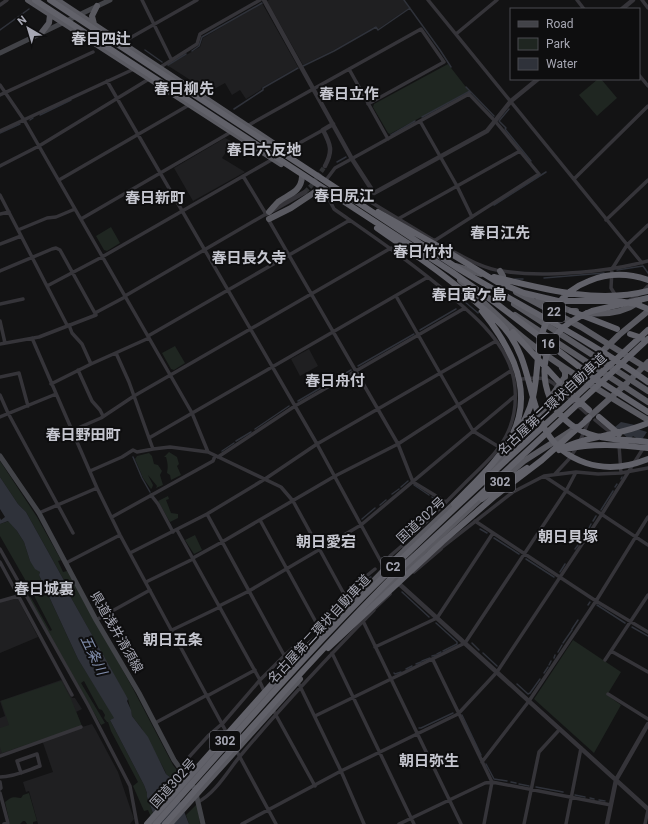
<svg xmlns="http://www.w3.org/2000/svg" width="648" height="824" viewBox="0 0 648 824" font-family="Roboto,'Noto Sans JP',sans-serif">
	<rect width="100%" height="100%" fill="#131314"/>
	<path fill="#1f1f21" d="M269 0H404L409 8 378 29 376 26 334 50 303 65 267 1Z
		M262 3 298 67 261 88 262 89 246 99 240 90 232 95 225 83 209 92 170 67 167 66 200 47 203 38Z
		M225 138 233 142 222 158 245 172 193 201 174 168Z
		M309 349 318 366 300 376 291 359Z
		M15 598 18 599 38 637 0 653V602Z
		M61 680 63 681 72 698H75L82 709 76 712 82 727 92 724 95 729 118 772 134 819 130 824H38L29 791 26 792 23 782 53 772 42 740 0 755V718L5 716 0 701Z"/>
	<path fill="#1f2621" d="M448 64 469 91 390 134 388 133 373 107 374 104Z
		M598 79H601L617 98 597 116 579 95Z
		M111 227 120 243 107 251 104 250 96 236Z
		M175 346 185 363 174 370 171 369 162 353Z
		M169 452 177 457 179 464 177 466 181 475 171 480 170 475 167 473C168 467 168 464 166 457H164Z
		M149 453 152 456 154 464 158 465 162 471 160 475 163 485 156 488 157 486 148 475 153 485 152 488 151 489 143 478 135 459 137 456Z
		M0 461 37 517 61 560 58 561 63 572 67 571 131 685 173 765 183 778 174 786 171 778 166 774 165 771 142 729 132 716 128 699 124 693 69 594 66 584 26 512 18 504 0 477Z
		M168 496 169 499 166 500 171 513 178 514V518L170 522 158 501Z
		M9 521 17 531 24 542 30 561 40 572 39 575 78 659 115 718 110 720 144 785 147 793V797L157 824H154L148 810 144 811 133 786 138 782 111 731 108 722H107L104 718 105 715 102 710 99 709 84 681 81 683 105 723 101 725 28 597 30 596 50 631 52 630 31 590 0 536V524Z
		M195 535 202 550 194 554 185 540Z
		M573 640 621 672 607 695 621 705 594 753 534 699Z
		M61 681 62 682 71 699 82 726 2 753 0 747V728L9 725 1 701Z
		M29 793 37 821 33 822V824H27L25 821H23L20 824H10L5 802C13 796 12 797 21 798L23 795Z
		M197 804 200 824H189L186 815Z"/>
	<path fill="#2f323a" d="M621 422 635 425 631 427 647 432 641 441 633 436 630 440 615 427Z
		M0 477 18 504 26 512 66 584 69 594 128 699 127 701 131 710 132 716 148 737 166 774 171 778 189 824H157L147 797V793L144 785 110 720 114 718 78 659 39 575 40 572 35 569 30 561 24 542 17 531 8 521 0 524V518L1 520 5 517 0 509Z"/>
	<g fill="none" stroke-linecap="round" stroke-linejoin="round">
		<path stroke="#2f323a" stroke-width="1.5" d="M404 0 440 50 451 67
			M0 30 29 9
			M145 50 162 62
			M192 51 199 46 202 37 262 3
			M168 65 186 54
			M303 66 334 51 376 27 378 30 410 8
			M466 87 494 116
			M234 109 263 90V88L298 68
			M509 109 499 121 506 128 505 129 531 161
			M40 115 71 100
			M422 117 470 91
			M30 120 33 118
			M0 133 20 124
			M391 135 415 121
			M337 162 346 157
			M494 205 546 172
			M617 270 643 266 648 273
			M544 278 604 273
			M515 279H523
			M463 302 464 301 478 313 479 311
			M420 330 456 309
			M358 366 414 334
			M298 401 351 370
			M255 429 289 406
			M236 441 251 432
			M222 451 234 443
			M133 457 142 478 150 492
			M621 479 622 477
			M414 485 429 495
			M401 487 408 481
			M615 487 617 484
			M392 494 399 489
			M432 497 436 500
			M380 505 386 500
			M601 510 613 491
			M362 519 375 508
			M593 521 596 516
			M589 528 591 524
			M480 529 487 533
			M494 538 519 554
			M580 542 585 534
			M575 549 578 545
			M526 559 554 577
			M560 572 565 564
			M364 581 371 577
			M402 592 429 617
			M347 594 360 584
			M588 605 590 602
			M597 605 625 623
			M335 607 340 601
			M436 623 457 642V644L443 651
			M632 627 648 636
			M572 629 578 620
			M472 643 479 650
			M563 643 572 630
			M558 652 562 645
			M483 653 497 666
			M437 654 441 652
			M432 656 436 655
			M289 657 301 643
			M554 658 555 655
			M422 661 430 658
			M416 664 421 662
			M549 665 551 661
			M406 669 412 666
			M394 673 395 674 401 672
			M544 673 548 667
			M271 677 282 665
			M517 684 528 694 530 693 540 679
			M462 715 481 755
			M419 728H421L453 713
			M486 764 494 779 507 781
			M511 782 516 783
			M519 784 529 786
			M536 787 563 792
			M575 795 585 797
			M590 798 594 799
			M599 800 605 801"/>
		<path stroke="#303134" stroke-width="4.5" stroke-dasharray="4.5 2" stroke-linecap="butt" d="M305 192 311 186 325 166"/>
		<path stroke="#353439" stroke-width="3.5" d="M142 0 171 59
			M428 0 642 263
			M577 0 584 9
			M642 0 648 8
			M0 5 7 0
			M456 34 497 0
			M130 38 197 0
			M159 68 197 44 200 34 260 0
			M349 69 388 139
			M639 75 648 86
			M107 81 317 444 385 569
			M0 85 24 120 192 413 208 452
			M0 95 93 52
			M420 121 457 186 472 217
			M247 126 421 29 444 62 368 104
			M0 131 134 69
			M285 151 323 130
			M0 166 39 146 149 79
			M574 179 648 106
			M59 180 189 105
			M326 180 335 168 469 94 495 121 539 174 434 241
			M330 194V201L334 209C374 237 414 264 451 296 472 314 495 333 507 359 518 381 518 410 508 432 500 451 483 465 469 479 448 500 427 522 404 543V550
			M0 195 67 325
			M353 198H364L435 241
			M0 214 9 212
			M81 219 231 132
			M268 219 398 444 413 482 446 502
			M398 219 520 151
			M606 220 648 180
			M18 230 47 218 56 217 75 209
			M0 244 21 236
			M454 252C469 260 485 269 502 271 533 276 563 274 594 271 612 269 630 266 648 261
			M0 271 52 249 56 248 60 250 96 315 39 337 0 344
			M47 286 102 257 273 159
			M125 296 266 214 243 176
			M396 296 473 431 499 447
			M616 296 611 288 612 269 627 245 648 225
			M630 300 641 293 648 286
			M0 304 23 299
			M95 313 125 297
			M0 321 5 343
			M69 325 72 333 82 344 91 364
			M148 336 350 220
			M32 338 97 488 120 535 276 824
			M116 353 129 382 149 438 428 277
			M78 370 92 401 100 410 103 416
			M0 377 19 373 28 406
			M518 379C532 379 545 374 556 386
			M51 384 91 364 149 338
			M0 395 8 413 73 533
			M566 395 586 413
			M0 417 56 394
			M595 420 611 433
			M71 431 101 418 134 396 391 248
			M149 438 153 449 170 447 208 452 281 487 293 501 344 594
			M580 441 589 420
			M619 445 621 473
			M218 457 295 406 465 308
			M90 471 122 457 133 450 137 452 153 449
			M555 474 569 459 577 447
			M544 476 648 545
			M151 495 158 504 173 532
			M39 513 97 488
			M207 514 290 666
			M112 517 213 461 215 456
			M260 520 317 624
			M475 521 596 601 648 632
			M177 530 260 680
			M435 548H441L513 492 544 476 576 472 598 474 621 473 648 468
			M0 549 88 705 130 786 137 824
			M130 553 207 514 265 479 317 444 496 341
			M390 556 404 544
			M193 558 222 542 335 476 398 444 512 370
			M0 562 72 695
			M66 563 120 535
			M414 572 441 549
			M146 582 193 559
			M343 595 375 569
			M0 601 18 596
			M219 606 249 591 361 525 515 396
			M374 609 390 594
			M96 620 150 590
			M363 621 461 824
			M172 630 220 607
			M375 647 437 618 493 533
			M611 651 648 672
			M332 653 414 824
			M433 660 492 782 484 824
			M605 660 648 595
			M297 680 341 771 364 824
			M260 682 265 693
			M608 694 648 719
			M207 696 255 670
			M272 708 315 786
			M315 716 465 643 566 491 576 472
			M155 723 207 695
			M0 756 81 727
			M482 762 529 701 596 601 648 517
			M179 768 209 735 223 723 260 680 285 655 312 631 341 598H356
			M0 777C14 777 28 770 40 766L37 754 17 761 21 773
			M0 782 1 788 0 789
			M0 793 8 823 4 824
			M198 802C216 793 229 769 241 755 283 705 328 657 374 610V605
			M242 824 341 771 458 714 497 672 602 514 644 447
			M399 824 485 783 492 782 611 805
			M524 824 539 752 560 729
			M566 824 581 748
			M645 824 648 810"/>
		<path stroke="#353439" stroke-width="4.5" d="M264 0 352 159 374 193 487 131 511 101 538 79
			M622 9 633 0
			M325 166C333 151 331 145 323 130L333 124
			M266 214 305 192
			M396 581 648 809
			M607 824 616 780 648 724"/>
		<path stroke="#424348" stroke-width="5" d="M0 53 110 0
			M0 456 39 513 96 620 139 693 174 760 195 789 203 824"/>
		<path stroke="#595960" stroke-width="6" d="M28 0 281 164
			M57 0 273 143
			M94 24 92 16 97 6
			M42 32 49 23 50 15
			M269 212C272 209 275 205 278 202 289 194 301 192 302 177
			M269 219 291 208 318 190H323
			M456 266 481 274
			M500 271 503 276 504 284
			M460 280C484 303 508 327 535 347 571 374 610 397 648 420
			M516 292 581 327 648 369
			M539 299 571 311H576
			M514 304 648 391
			M587 313C606 315 623 313 639 302
			M515 315 648 402
			M633 377 648 362
			M548 402 553 394 565 377V372L562 368
			M586 420 627 383
			M486 474 506 454 546 407 577 376 619 335 648 311
			M494 487 524 461 577 427
			M361 614 425 550 484 496
			M328 628 385 569 457 501
			M151 824 310 648
			M170 824 300 679"/>
		<path stroke="#616169" stroke-width="6" d="M35 0 452 272 497 304 590 375 648 412
			M50 0 459 269C522 307 588 339 648 382
			M378 212 445 250 497 282 524 293 558 301H618L636 304 648 309
			M377 228C411 252 447 276 478 304 487 312 497 319 505 329 541 370 521 441 586 463 607 470 628 467 648 459
			M494 277C543 289 597 304 648 291
			M648 298 592 311C579 316 566 323 557 334 534 364 544 409 576 428 598 441 624 439 648 442
			M571 311 617 329
			M513 332 559 382
			M630 334 642 338
			M569 392 589 410
			M599 417 619 434
			M516 435C523 423 530 411 533 397 537 380 537 363 539 346 544 317 562 291 589 281 608 273 628 273 648 280
			M566 449C594 443 620 445 648 448
			M559 450C587 435 620 436 648 423
			M482 499 500 485 527 468
			M454 504C494 462 539 427 514 363 506 344 495 327 482 311
			M328 648 442 542 495 496 542 460 589 418
			M147 824 296 657 332 624
			M156 824C225 747 292 669 364 596 456 504 553 418 648 330
			M165 824C241 739 317 653 397 572L648 339"/>
	</g>
	<g text-anchor="middle" dominant-baseline="central" stroke-width="4" stroke-linejoin="round" paint-order="stroke">
		<g fill="#0e0e0f" stroke="#787982" stroke-width="1">
			<rect x="543" y="302" width="22" height="20" rx="3"/>
			<rect x="537" y="334" width="22" height="20" rx="3"/>
			<rect x="485" y="472" width="30" height="20" rx="3"/>
			<rect x="381" y="557" width="24" height="20" rx="3"/>
			<rect x="210" y="731" width="30" height="20" rx="3"/>
		</g>
		<g font-size="12" font-weight="bold" fill="#a6a7b3">
			<text x="554" y="312">22</text>
			<text x="548" y="344">16</text>
			<text x="500" y="482">302</text>
			<text x="393" y="567">C2</text>
			<text x="225" y="741">302</text>
		</g>
		<g font-size="13" fill="#a6a7b3" stroke="#0e0e0f">
			<text transform="translate(552 404) rotate(-43)">名古屋第二環状自動車道</text>
			<text transform="translate(421 520) rotate(-43)">国道302号</text>
			<text transform="translate(319 629) rotate(-47)">名古屋第二環状自動車道</text>
			<text transform="translate(117 632) rotate(60)">県道浅井清須線</text>
			<text transform="translate(173 783) rotate(-48)">国道302号</text>
		</g>
		<g font-size="14" font-style="italic" fill="#808dab" stroke="#0e0e0f">
			<text transform="translate(94 655) rotate(64)">五条川</text>
		</g>
		<g font-size="15" font-weight="bold" fill="#c6c7d0" stroke="#0e0e0f">
			<text x="101" y="39">春日四辻</text>
			<text x="184" y="89">春日柳先</text>
			<text x="349" y="94">春日立作</text>
			<text x="264" y="150">春日六反地</text>
			<text x="344" y="196">春日尻江</text>
			<text x="155" y="198">春日新町</text>
			<text x="500" y="233">春日江先</text>
			<text x="423" y="252">春日竹村</text>
			<text x="249" y="258">春日長久寺</text>
			<text x="469" y="295">春日寅ケ島</text>
			<text x="335" y="381">春日舟付</text>
			<text x="83" y="435">春日野田町</text>
			<text x="568" y="537">朝日貝塚</text>
			<text x="326" y="542">朝日愛宕</text>
			<text x="44" y="589">春日城裏</text>
			<text x="173" y="640">朝日五条</text>
			<text x="429" y="761">朝日弥生</text>
		</g>
	</g>
	<rect x="510" y="8" width="130" height="72" fill="#0e0e0f" stroke="#4b4b51"/>
	<rect x="518" y="21" width="20" height="6" fill="#424348" stroke="#4b4b51"/>
	<text x="546" y="28" font-size="12" fill="#a6a7b3">Road</text>
	<rect x="518" y="38" width="20" height="12" fill="#1f2621" stroke="#4b4b51"/>
	<text x="546" y="48" font-size="12" fill="#a6a7b3">Park</text>
	<rect x="518" y="58" width="20" height="12" fill="#2f323a" stroke="#4b4b51"/>
	<text x="546" y="68" font-size="12" fill="#a6a7b3">Water</text>
	<g transform="translate(28 28) rotate(322)" stroke="#0e0e0f" stroke-width="3" paint-order="stroke">
	<path d="M0-3L7 15L0 10L-7 15Z" fill="#a6a7b3"/>
	<text y="-6" font-size="11" font-weight="bold" text-anchor="middle" fill="#a6a7b3">N</text>
	</g>
</svg>
